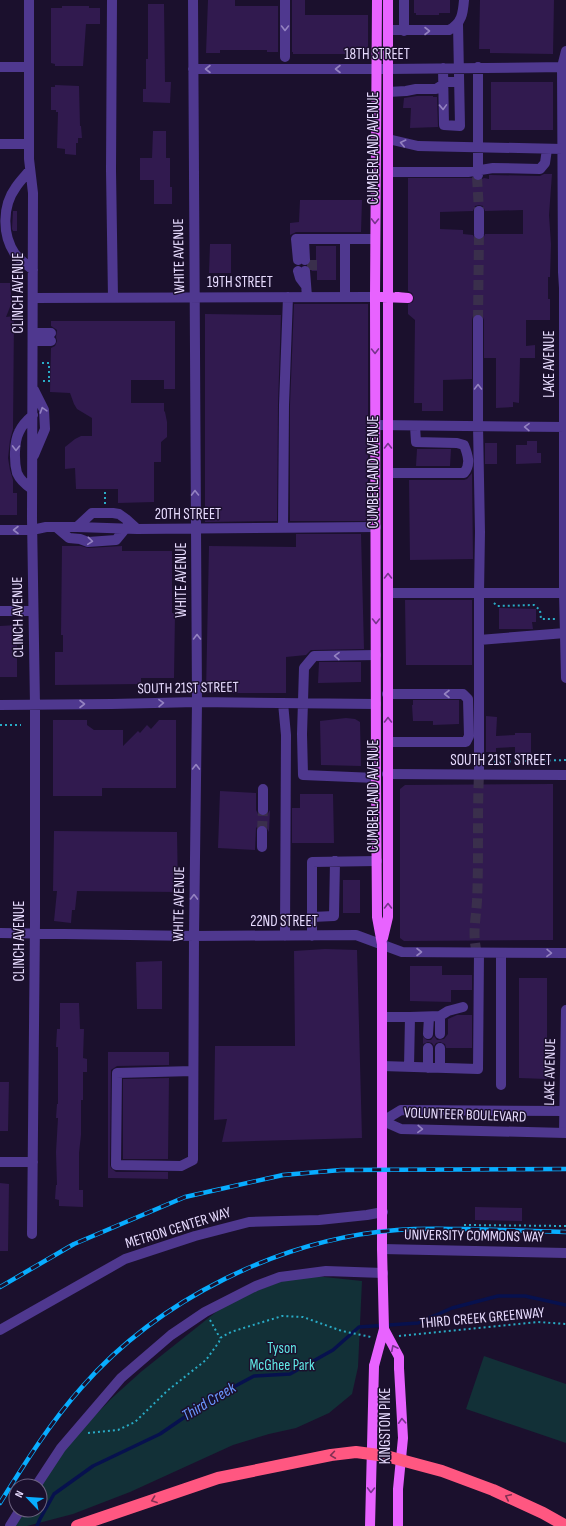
<svg xmlns="http://www.w3.org/2000/svg" width="566" height="1526" viewBox="0 0 566 1526" font-family="'Sofia Sans Condensed',sans-serif">
	<rect width="100%" height="100%" fill="#1b102d"/>
	<path fill="#123037" d="M315 1276 362 1281 358 1367 352 1394 329 1413 296 1428 269 1434 233 1445 130 1492 73 1514 27 1526H14L24 1510H40V1486L73 1438 112 1398 142 1371 216 1312 245 1295 288 1279Z
		M484 1356 566 1384V1443L466 1409Z"/>
	<g fill="none" stroke-linecap="round" stroke-linejoin="round">
		<path stroke="#07114e" stroke-width="3.5" d="M37 1526 40 1519 54 1494 93 1466 160 1434 211 1399 254 1376 290 1374 333 1350 359 1327 418 1323 452 1308 498 1296H525L566 1305"/>
	</g>
	<path fill="#311a4f" fill-rule="evenodd" d="M208 0H235V6H278V52H267V50H220V53H206Z
		M292 0H305V15H368V54H293V52H292Z
		M414 0H450V13H439V15H416V13H414Z
		M480 0H554L553 54 490 53V49H479Z
		M148 4H164L165 82H171L170 103 143 102V89H146V59H148Z
		M62 6H89V8H100V24H86L83 66H55V64L51 63V8H62Z
		M491 82H553V130H491Z
		M55 85 79 86 80 126H81L82 138H78V143H76V155L65 154V149L57 148 58 112H56V110H51V87H55Z
		M417 96H433V97H437L438 127 410 128 411 108H403L404 98Z
		M153 131H166V158H170V187H172V204H154V180H140V158H152Z
		M544 174H552L549 215 551 244 550 277H548V299H550V320H526V346L535 345V358H520L519 403 513 402V407L496 408V358H484V320L482 315 478 314 473 316 472 320V379L443 380V411H422V403H414L415 320 408 314V304L413 302 414 298 412 293 408 291V178H472L478 181 484 178 489 179V175H491L540 176ZM479 205 483 206 485 211 523 210V234H485L483 239 479 240 475 239 473 235 463 234V230L440 229V212L473 211 475 206Z
		M300 200H362L361 232H296L290 235V223L299 222Z
		M13 211H17V231H13L12 229Z
		M210 244H231V273H209Z
		M316 246H336V280H317V271H312L308 266 311 260H316Z
		M0 283H10L12 302 6 317 14 316 13 429 10 440 8 458 10 470 13 480V493H17V515H0Z
		M294 304H368V521H290V405Z
		M205 314 281 315 278 405 277 521 205 522Z
		M51 321H175V389H164V380H131V403H164V411L165 412 167 422V437L161 442V462H154V502L118 503V489H76L75 468 65 469V447L75 439 81 436H92V418L77 409 74 404 70 393 50 392 51 348 55 346 57 341 56 337 57 330 51 326Z
		M527 441H537V453H541V463L516 464V445H527Z
		M485 443H497V464H485Z
		M417 449H451L450 466H416Z
		M472 473 473 559 410 560 409 480H464L467 479Z
		M296 534H361L364 649 314 650H311L306 655 286 657V693H206L209 546 296 547Z
		M62 546H81L88 548 122 546V551H172V613H175L174 678H141V684L55 685V652H63V635H61Z
		M405 600H472V665H406Z
		M499 608 536 609V622H532L533 629H499Z
		M17 625V677H0V626Z
		M319 662H361V682L318 683Z
		M413 700H459V724L433 725V721H413L412 705H413Z
		M486 716 497 717 496 736 515 735V733H531V755H515V747L496 748V752H486Z
		M346 718 355 719 360 722 361 766 321 765 320 721Z
		M53 720H87V725L94 730H123V746L138 731 140 733 147 725 151 729 159 720H176V788H102V796H53Z
		M553 784V940L404 941 400 938V789L405 785Z
		M220 791 256 793V810L258 814 263 816 267 815 270 810 269 832 265 825H259L256 828 255 850 218 848Z
		M300 794H333L334 843H292V808H300Z
		M54 831 177 832 178 892 77 891 75 910H72L71 923 54 921 57 891H53Z
		M343 880H360V913H343Z
		M325 949 357 950 362 1138 222 1142 227 1119 214 1120 215 1046H295L294 951Z
		M162 961V1009H137L136 962Z
		M410 966H442V975H472V990H451V1002L410 1001Z
		M519 978H547V1079L519 1078Z
		M60 1003H79L80 1029H84L83 1058 87 1059V1072H83V1100H81V1135L79 1153V1190H83V1207L59 1206V1200L55 1199 56 1185H57L56 1152 58 1118H56L57 1104H58V1047H56L57 1029H60Z
		M457 1015H472V1048H446L445 1044 440 1042 436 1043 434 1046 432 1043 428 1042 423 1044V1037L427 1040H431L434 1036 437 1040 444 1039 448 1034V1019Z
		M108 1052H169V1065L117 1066 111 1070 110 1165 111 1168 116 1172H168V1179L108 1178Z
		M169 1078 168 1159H123V1079Z
		M0 1082H9L8 1131H0Z
		M0 1183 9 1184 8 1251H0Z
		M475 1207 522 1208V1221L475 1220Z"/>
	<g fill="none" stroke-linecap="round" stroke-linejoin="round">
		<path stroke="#3a2f4c" stroke-width="10" stroke-dasharray="10 5" stroke-linecap="butt" d="M477 177 479 211
			M312 260V271
			M478 320 479 234
			M262 831 263 810
			M477 953C472 935 476 918 477 901 479 859 477 816 479 774"/>
		<path stroke="#29abc6" stroke-width="2" stroke-dasharray="2 3" stroke-linecap="butt" d="M42 363H49V381
			M43 381H53
			M105 504V489
			M494 603 497 606 534 605 540 610 541 619H556
			M0 725H21
			M489 762 566 760
			M464 1225 566 1226
			M210 1320 220 1338
			M399 1336 538 1322 566 1324
			M88 1433 118 1430 135 1422 167 1391 206 1360 219 1342 220 1338 231 1332 282 1316 303 1317 342 1331 371 1337"/>
		<path stroke="#4f388f" stroke-width="10" d="M29 0V159L33 193 32 519 35 705V922L32 1234
			M112 0 111 170 113 298
			M193 0 197 702 194 936 193 1160 181 1166 116 1165 117 1073 193 1071
			M388 30H449C462 23 463 13 464 0
			M404 31V0
			M566 51 562 67 563 272 564 288V593L566 678
			M285 57V0
			M0 67H29
			M443 68 444 125 460 126 458 24
			M193 69H388L566 67
			M388 92 406 91 416 89H436L447 82H459
			M388 139 418 146 563 149
			M0 144H29
			M30 170C25 176 20 181 16 187 2 206 2 235 15 254 20 260 27 265 33 270
			M388 172H468L493 168 540 169 545 163 547 149
			M478 175V67
			M479 211V234
			M304 239 305 260
			M345 239V297
			M298 260 296 239H375
			M298 271 300 278 306 286
			M305 271 307 297
			M34 298 375 297
			M478 320V426L480 532 479 593V774
			M33 333H51
			M33 341H51
			M34 390 44 410 45 429 34 455
			M376 425 566 427
			M388 473H464C471 465 468 455 464 445L457 443 416 442 415 426
			M32 489C26 485 20 480 17 473 14 462 14 442 19 432 22 425 27 420 33 415
			M56 527 69 538 80 539 88 542 116 540 125 529
			M77 527 92 513H113L119 514 126 519 137 529
			M283 528 284 405 288 297
			M0 530H32L46 527H77L137 529 376 527
			M388 593H566
			M0 611H33
			M479 640 565 633
			M387 694H463L468 699 469 736 466 742H388
			M283 703 286 735 285 936
			M0 705 112 704 197 702 376 704
			M387 774 566 775
			M376 778 303 775 302 734 304 668 314 656 376 655
			M263 789V810
			M262 831V847
			M312 917 334 916 335 861
			M0 933 194 936 356 935 402 952 566 953
			M312 936V862L377 861
			M501 953V1085
			M382 1017H410
			M428 1034 429 1017
			M440 1034V1016
			M428 1048V1068
			M440 1048V1068
			M382 1066 478 1069 479 953
			M409 1067 410 1017 440 1016 448 1011 463 1007
			M383 1121 401 1110 566 1111
			M383 1121 401 1129 566 1133
			M564 1133 566 1010
			M0 1162H33
			M382 1249 566 1253
			M0 1330 125 1259 195 1236 249 1222 319 1220 367 1215 383 1212
			M36 1486 61 1448 121 1378 171 1335 205 1312 256 1286 280 1277 326 1271 383 1273
			M10 1526 20 1510"/>
		<path stroke="#e863ff" stroke-width="10" d="M377 0 375 297 376 778 377 917 382 944V1249L384 1329
			M381 297 408 298 397 297
			M383 938 388 917V0
			M370 1526 374 1366
			M398 1526V1489L403 1438 399 1368"/>
		<path stroke="#ff5781" stroke-width="12" d="M77 1526 218 1478 331 1455 356 1452 386 1456 442 1471 493 1490 543 1513 566 1526"/>
		<g stroke="#08adff" stroke-width="4.5">
			<path id="rail" d="M0 1287 74 1244 185 1197 283 1175 341 1170 566 1169
				M0 1503C25 1463 50 1423 82 1387 159 1299 281 1239 397 1230 421 1228 445 1229 468 1229 501 1230 533 1231 566 1232"/>
		</g>
		<use href="#rail" stroke="#1b102d" stroke-width="3" stroke-dasharray="9" stroke-linecap="butt"/>
		<path stroke="#e863ff" stroke-width="10" d="M384 1329 399 1357V1368
			M374 1366 384 1329"/>
	</g>
	<defs><path id="oneway-chevron" d="M-2-3.5L2.5 0L-2 3.5" fill="none" stroke-width="1.6" stroke-linecap="round" stroke-linejoin="round"/></defs>
	<g stroke="#9482c1">
		<use href="#oneway-chevron" transform="translate(285 28) rotate(90)"/>
		<use href="#oneway-chevron" transform="translate(427 31)"/>
		<use href="#oneway-chevron" transform="translate(208 69) rotate(180)"/>
		<use href="#oneway-chevron" transform="translate(338 69) rotate(-180)"/>
		<use href="#oneway-chevron" transform="translate(443 107) rotate(88)"/>
		<use href="#oneway-chevron" transform="translate(403 143) rotate(-167)"/>
		<use href="#oneway-chevron" transform="translate(478 387) rotate(-90)"/>
		<use href="#oneway-chevron" transform="translate(43 410) rotate(-108)"/>
		<use href="#oneway-chevron" transform="translate(527 427) rotate(-179)"/>
		<use href="#oneway-chevron" transform="translate(16 448) rotate(91)"/>
		<use href="#oneway-chevron" transform="translate(195 493) rotate(-91)"/>
		<use href="#oneway-chevron" transform="translate(16 530) rotate(-180)"/>
		<use href="#oneway-chevron" transform="translate(90 541) rotate(5)"/>
		<use href="#oneway-chevron" transform="translate(197 637) rotate(-90)"/>
		<use href="#oneway-chevron" transform="translate(337 656) rotate(-179)"/>
		<use href="#oneway-chevron" transform="translate(447 694) rotate(-180)"/>
		<use href="#oneway-chevron" transform="translate(161 703) rotate(-1)"/>
		<use href="#oneway-chevron" transform="translate(82 704)"/>
		<use href="#oneway-chevron" transform="translate(196 767) rotate(-89)"/>
		<use href="#oneway-chevron" transform="translate(194 897) rotate(-89)"/>
		<use href="#oneway-chevron" transform="translate(419 952)"/>
		<use href="#oneway-chevron" transform="translate(549 953) rotate(1)"/>
		<use href="#oneway-chevron" transform="translate(420 1129) rotate(2)"/>
	</g>
	<g stroke="#77358c">
		<use href="#oneway-chevron" transform="translate(375 221) rotate(91)"/>
		<use href="#oneway-chevron" transform="translate(375 351) rotate(89)"/>
		<use href="#oneway-chevron" transform="translate(388 446) rotate(-90)"/>
		<use href="#oneway-chevron" transform="translate(388 576) rotate(-90)"/>
		<use href="#oneway-chevron" transform="translate(376 621) rotate(90)"/>
		<use href="#oneway-chevron" transform="translate(388 720) rotate(-90)"/>
		<use href="#oneway-chevron" transform="translate(388 906) rotate(-90)"/>
		<use href="#oneway-chevron" transform="translate(394 1348) rotate(-117)"/>
		<use href="#oneway-chevron" transform="translate(402 1421) rotate(-93)"/>
		<use href="#oneway-chevron" transform="translate(371 1490) rotate(91)"/>
	</g>
	<g stroke="#823053">
		<use href="#oneway-chevron" transform="translate(333 1455) rotate(172)"/>
		<use href="#oneway-chevron" transform="translate(508 1497) rotate(-155)"/>
		<use href="#oneway-chevron" transform="translate(154 1500) rotate(160)"/>
	</g>
	<g text-anchor="middle" dominant-baseline="central" stroke-width="3" stroke-linejoin="round" paint-order="stroke">
		<g font-size="15" fill="#e8dcff" stroke="#1b102d">
			<text x="377" y="54">18TH STREET</text>
			<text transform="translate(373 148) rotate(-90)">CUMBERLAND AVENUE</text>
			<text transform="translate(179 256) rotate(-91)">WHITE AVENUE</text>
			<text x="240" y="282">19TH STREET</text>
			<text transform="translate(18 293) rotate(-90)">CLINCH AVENUE</text>
			<text transform="translate(549 364) rotate(-90)">LAKE AVENUE</text>
			<text transform="translate(373 472) rotate(-90)">CUMBERLAND AVENUE</text>
			<text x="188" y="514">20TH STREET</text>
			<text transform="translate(181 580) rotate(-90)">WHITE AVENUE</text>
			<text transform="translate(18 617) rotate(-91)">CLINCH AVENUE</text>
			<text transform="translate(188 688) rotate(-1)">SOUTH 21ST STREET</text>
			<text x="501" y="760">SOUTH 21ST STREET</text>
			<text transform="translate(373 796) rotate(-90)">CUMBERLAND AVENUE</text>
			<text transform="translate(179 904) rotate(-89)">WHITE AVENUE</text>
			<text x="284" y="921">22ND STREET</text>
			<text transform="translate(19 941) rotate(-90)">CLINCH AVENUE</text>
			<text transform="translate(550 1072) rotate(-89)">LAKE AVENUE</text>
			<text transform="translate(465 1115) rotate(2)">VOLUNTEER BOULEVARD</text>
			<text transform="translate(178 1228) rotate(-17)">METRON CENTER WAY</text>
			<text transform="translate(474 1236) rotate(1)">UNIVERSITY COMMONS WAY</text>
			<text transform="translate(482 1318) rotate(-5)">THIRD CREEK GREENWAY</text>
			<text transform="translate(385 1426) rotate(-90)">KINGSTON PIKE</text>
		</g>
		<g font-size="15" fill="#5fe8e5" stroke="#1b102d">
			<text x="282" y="1348">Tyson<tspan x="282" dy="17">McGhee Park</tspan></text>
		</g>
		<g font-size="16" font-style="italic" fill="#6a98ff" stroke="#1b102d">
			<text transform="translate(209 1402) rotate(-31)">Third Creek</text>
		</g>
	</g>
	<g transform="translate(28 1498) rotate(295)"><circle r="19" fill="#1b102d" stroke="#6d6281"/>
	<path d="M0-3L7 15L0 10L-7 15Z" fill="#08adff"/>
	<text y="-6" font-size="11" font-weight="bold" text-anchor="middle" fill="#e8dcff">N</text>
	</g>
</svg>
